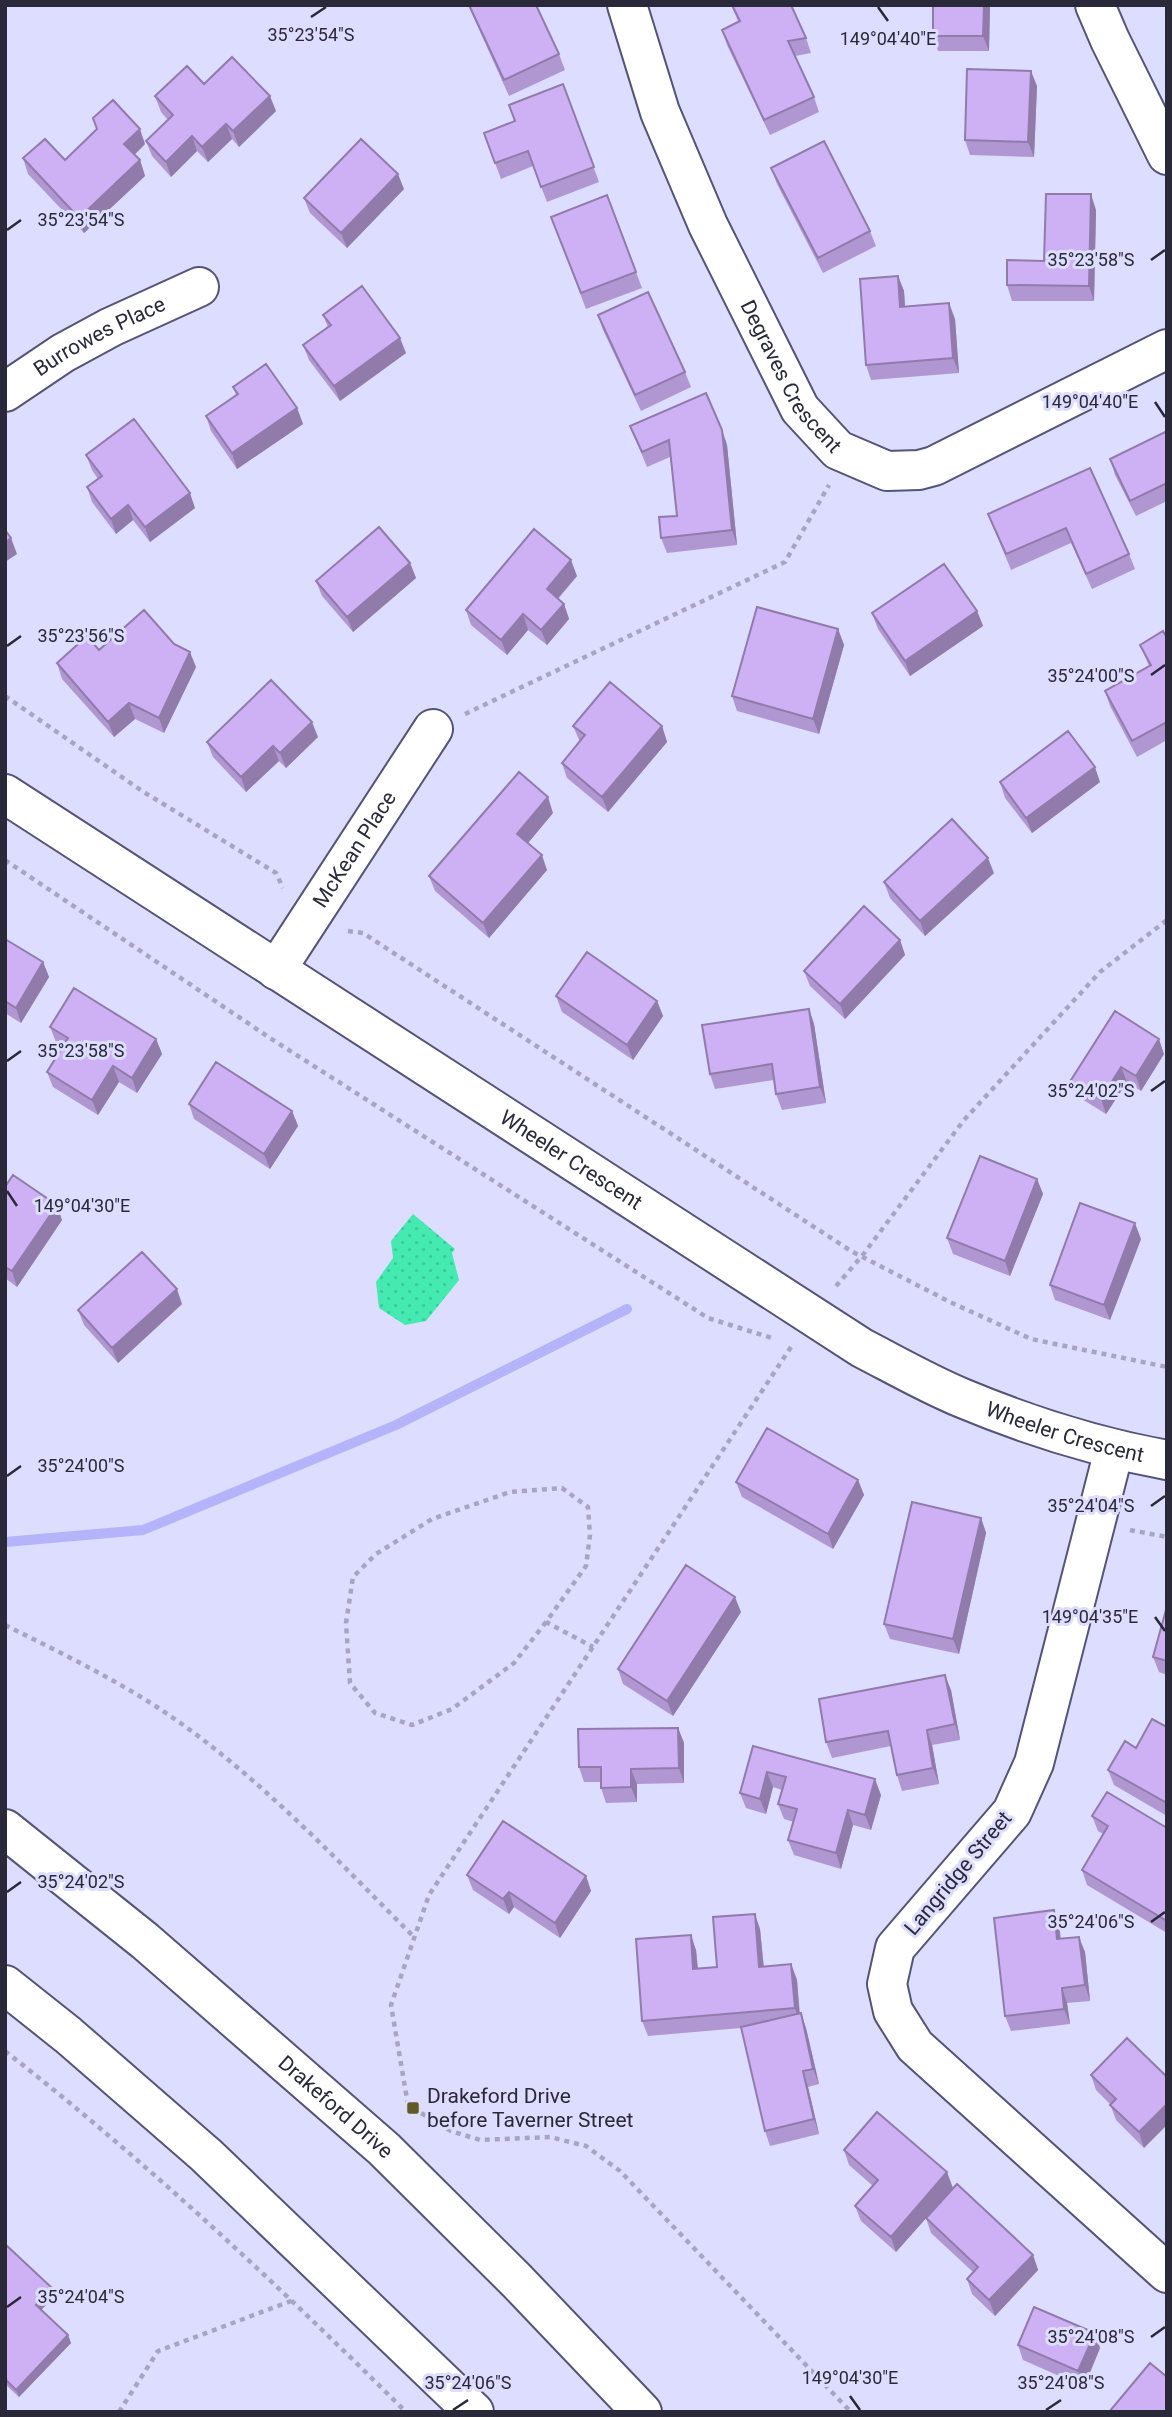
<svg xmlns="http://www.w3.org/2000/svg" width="1172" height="2417" viewBox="0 0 1172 2417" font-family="Roboto,sans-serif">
	<defs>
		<pattern id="park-dots" width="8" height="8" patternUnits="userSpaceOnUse" patternTransform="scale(1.75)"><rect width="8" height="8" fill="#44eaaf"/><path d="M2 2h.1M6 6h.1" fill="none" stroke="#3cc997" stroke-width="1.8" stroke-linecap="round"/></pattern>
	</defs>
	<rect width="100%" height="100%" fill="#dcddff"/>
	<path fill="url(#park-dots)" d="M413 1214 455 1249 452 1253 459 1280 426 1321 405 1325 379 1308 376 1282 393 1258 391 1241Z"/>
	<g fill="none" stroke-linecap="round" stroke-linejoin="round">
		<path stroke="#b5b4fb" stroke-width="10" d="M5 1542 143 1530 396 1425 627 1309"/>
		<g stroke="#545478" stroke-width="42">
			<g id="street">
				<path id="s1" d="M627 5 660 112 708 225 800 409 838 450 887 471 919 470 934 466 1167 349"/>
				<path d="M1095 5 1110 40 1167 155"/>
				<path id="s2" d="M5 392 63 353 111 327 199 287"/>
				<path id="s3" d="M276 970 433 729"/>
				<path d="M1114 1450 1034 1763 1012 1812 895 1948 887 1984 893 2011 915 2046 1167 2273"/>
			</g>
		</g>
		<g stroke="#545478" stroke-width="42">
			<g id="secondary">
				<path id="s4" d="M5 794 862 1348C895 1365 928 1384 962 1398 1029 1426 1096 1447 1167 1460"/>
			</g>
		</g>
		<g stroke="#545478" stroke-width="42">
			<g id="highway">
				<path id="s5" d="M5 1829 145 1941 384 2149 517 2281 642 2412"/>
				<path d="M5 1985 68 2035 206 2155 474 2412"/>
			</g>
		</g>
		<path stroke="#a6a6c3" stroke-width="4.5" stroke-dasharray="5 5" stroke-linecap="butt" d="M5 696 142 791 276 873 283 888
			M465 714 785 562 829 485
			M5 860 270 1038 708 1318 775 1339
			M348 931 363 933 851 1251 950 1302 1031 1339 1167 1367
			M836 1286 862 1256 964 1120 1100 972 1167 920
			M791 1347 429 1895 391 2005 408 2105 451 2131 480 2140 550 2137 586 2146 620 2171 851 2412
			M1130 1530 1167 1537
			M546 1622 514 1663 452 1709 412 1725 375 1713 350 1683 346 1623 353 1577 376 1554 432 1519 510 1492 562 1488 588 1507 590 1535 586 1566 546 1622 593 1647
			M5 1625C57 1651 111 1677 160 1709 255 1772 335 1858 415 1938
			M5 2051C147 2162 278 2285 406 2412
			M119 2412 158 2351 294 2300"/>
		<use href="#street" stroke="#fff" stroke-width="38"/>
		<use href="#secondary" stroke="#fff" stroke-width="38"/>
		<use href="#highway" stroke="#fff" stroke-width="38"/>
	</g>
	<path fill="#b197d2" d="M468 5 559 54 565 70 509 96Z
		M731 5H791L806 38 811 53 795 56 814 97 819 112 770 135 727 45 722 30 738 21Z
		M933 5H990L989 51H938L933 36Z
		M204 84 276 111 239 147 232 139 208 162 197 151 171 177 152 156 146 141 168 120 161 112 155 96Z
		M563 84 599 182 547 202 533 166 501 179 484 133 515 121Z
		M1037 86 1034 157 970 155 965 140Z
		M145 144 134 155 140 160 145 176 84 233 28 174 23 158 65 160Z
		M771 168 870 231 876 246 823 273 777 184Z
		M404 189 347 248 310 213 304 198Z
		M607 195 642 288 586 309 551 217Z
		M1096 210 1094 301H1012L1007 285 1044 261Z
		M898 276 904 291 905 307 955 319 959 373 871 380 866 365Z
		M323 315 406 353 340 401 309 360 303 345 328 327Z
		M598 315 685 372 691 387 641 411 603 330Z
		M233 387 297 408 303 424 237 469 211 431 206 416 236 395Z
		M630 426 722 430 727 445 737 545 667 553 661 538 677 516 670 457 647 467Z
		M1167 431V501L1136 516 1115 475 1110 459Z
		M86 455 195 508 150 542 133 520 116 534 92 502 87 487 98 479 92 470Z
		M1090 468 1129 554 1135 569 1092 589 1071 543 1011 570 988 514Z
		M410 563 416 578 353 632 322 596 316 581Z
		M577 576 558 599 564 604 569 619 547 645 528 630 507 655 471 625 466 610Z
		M977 611 983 626 910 676 878 629 872 613Z
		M838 629 844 645 819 734 737 711 732 696Z
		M1167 638V740L1137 757 1110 706 1105 691 1149 666 1140 645Z
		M174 644 196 667 164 733 135 719 114 737 62 679 57 663 99 650Z
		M573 726H662L667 742 608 812 567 778 562 763 580 742Z
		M318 737 286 768 279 761 246 792 213 757 207 742Z
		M1000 782H1100L1032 833 1005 798Z
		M553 813 528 843 547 870 489 938 435 891 429 876Z
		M994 873 925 936 890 898 884 882Z
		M5 939 43 962 49 977 21 1023 5 1013Z
		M900 940 905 955 845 1019 810 986 804 971Z
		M556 996 657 1001 663 1016 633 1060 562 1012Z
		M809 1009 814 1024 826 1103 782 1110 776 1094 774 1080 715 1089 710 1074Z
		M50 1027 156 1039 162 1054 137 1093 119 1082 98 1115 53 1087 47 1072 63 1047 56 1042Z
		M1164 1054 1141 1091 1127 1082 1106 1114 1077 1096 1071 1080Z
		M189 1104 292 1111 298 1126 270 1169 194 1119Z
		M1037 1179 1043 1194 1010 1276 953 1254 947 1238Z
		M5 1187 62 1220 17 1287 5 1278Z
		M1141 1239 1110 1320 1055 1300 1050 1285Z
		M182 1304 118 1363 84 1325 78 1310Z
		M858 1480 864 1495 833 1549 742 1497 736 1482Z
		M981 1518 986 1533 959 1654 890 1639 884 1624Z
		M1167 1606V1675L1159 1672 1153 1657Z
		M741 1612 673 1716 623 1684 618 1669Z
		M951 1690 960 1740 932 1745 939 1784 902 1791 897 1775 891 1746 832 1758 826 1742Z
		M1167 1727V1816L1114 1785 1108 1770 1136 1748Z
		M678 1728 684 1743V1783L637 1784V1802L606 1803 601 1788V1782H584L579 1767Z
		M753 1746 881 1795 871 1830 853 1825 841 1869 794 1855 788 1840 794 1822 784 1819 778 1804 782 1790 773 1787 766 1814 746 1808 740 1793Z
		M1092 1816 1167 1828V1933L1087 1885 1082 1870 1103 1834 1098 1831Z
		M467 1875 586 1876 591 1891 560 1938 514 1907 509 1914 473 1890Z
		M1059 1925 1061 1939 1085 1952 1090 2001 1067 2003 1070 2024 1011 2031 1005 2016Z
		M760 1929 764 1967 791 1964 797 1980 800 2013 806 2028 819 2084 808 2087 819 2134 770 2146 765 2131 741 2028 648 2036 642 2021 696 1950 698 1968 717 1967Z
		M1091 2075 1167 2077 1144 2148 1116 2120 1110 2104 1096 2090Z
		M844 2150 953 2188 934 2208 1033 2255 1038 2270 995 2316 972 2294 967 2279 973 2272 931 2233 926 2218 896 2252 861 2221 855 2206 873 2186 849 2165Z
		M5 2244 52 2288 55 2296 41 2310 68 2335 71 2343 19 2397 5 2384Z
		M1095 2333 1100 2348 1084 2387 1023 2360 1018 2345Z"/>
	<path fill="#907bab" d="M984 5H990L989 51 983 36Z
		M1031 71 1037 86 1034 157 1028 142Z
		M270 96 276 111 239 147 233 131Z
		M226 124 232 139 208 162 202 147Z
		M140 129 145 144 130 159 124 144Z
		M192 136 197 151 171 177 166 162Z
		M140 160 145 176 84 233 79 218Z
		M398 174 404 189 347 248 341 233Z
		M1091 194 1096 210 1094 301 1089 286Z
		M898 276 904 291 906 323 900 307Z
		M949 303 955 319 959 373 953 358Z
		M400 338 406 353 340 401 334 386Z
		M297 408 303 424 237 469 232 453Z
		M722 430 727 445 737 545 732 530Z
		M190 493 195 508 150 542 145 527Z
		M128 505 133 520 116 534 111 519Z
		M11 538 17 554 5 562V543Z
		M571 560 577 576 552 605 547 589Z
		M410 563 416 578 353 632 347 617Z
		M564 604 569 619 547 645 541 630Z
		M977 611 983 626 910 676 905 661Z
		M523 614 528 630 507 655 501 640Z
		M838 629 844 645 819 734 813 719Z
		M190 652 196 667 164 733 159 718Z
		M129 703 135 719 114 737 108 722Z
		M312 722 318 737 286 768 280 753Z
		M662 726 667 742 608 812 602 797Z
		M273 746 279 761 246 792 241 777Z
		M1095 767 1100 782 1032 833 1026 818Z
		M548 797 553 813 523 849 517 834Z
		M542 855 547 870 489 938 483 923Z
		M988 858 994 873 925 936 920 921Z
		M900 940 905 955 845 1019 840 1004Z
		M43 962 49 977 21 1023 16 1008Z
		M657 1001 663 1016 633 1060 627 1045Z
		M809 1009 814 1024 826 1103 820 1087Z
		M156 1039 162 1054 137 1093 132 1078Z
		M1159 1039 1164 1054 1141 1091 1136 1076Z
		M113 1066 119 1082 98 1115 92 1100Z
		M1121 1067 1127 1082 1106 1114 1101 1099Z
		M292 1111 298 1126 270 1169 264 1154Z
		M1037 1179 1043 1194 1010 1276 1005 1261Z
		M57 1205 62 1220 17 1287 12 1271Z
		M1135 1223 1141 1239 1110 1320 1104 1305Z
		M177 1289 182 1304 118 1363 112 1348Z
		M858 1480 864 1495 833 1549 828 1534Z
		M981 1518 986 1533 959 1654 953 1639Z
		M735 1597 741 1612 673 1716 667 1701Z
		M945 1675 951 1690 960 1740 955 1724Z
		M678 1728 684 1743V1783L679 1768Z
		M927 1730 932 1745 939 1784 933 1768Z
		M631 1769 637 1784V1802L631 1787Z
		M767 1772 773 1787 766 1814 760 1799Z
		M875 1779 881 1795 871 1830 865 1815Z
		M848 1810 853 1825 841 1869 836 1853Z
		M586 1876 591 1891 560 1938 555 1923Z
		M509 1892 514 1907 509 1914 503 1899Z
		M1054 1910 1059 1925 1062 1955 1057 1939Z
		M755 1914 760 1929 765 1983 759 1967Z
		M691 1935 696 1950 699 1984 693 1969Z
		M1079 1937 1085 1952 1090 2001 1085 1985Z
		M791 1964 797 1980 800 2023 795 2008Z
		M1062 1988 1067 2003 1070 2024 1064 2009Z
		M801 2013 806 2028 819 2084 813 2069Z
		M803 2071 808 2087 819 2134 814 2119Z
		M1167 2104V2125L1144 2148 1139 2132Z
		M947 2172 953 2188 896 2252 891 2237Z
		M1033 2255 1038 2270 995 2316 989 2300Z
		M52 2288 55 2296 38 2313 36 2305Z
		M1095 2333 1100 2348 1084 2387 1078 2371Z
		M68 2335 71 2343 19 2397 16 2390Z"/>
	<path fill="#ceb0f4" stroke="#907bab" stroke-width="2" d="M469 5H536L559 54 504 80Z
		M732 5H791L806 38 788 41 814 97 764 120 722 30 740 21Z
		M933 5H984L983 36H933Z
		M232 57 270 96 233 131 226 124 202 147 192 136 166 162 146 141 173 115 155 96 187 66 204 84Z
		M967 69 1031 71 1028 142 965 140Z
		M563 84 594 167 541 187 528 151 495 163 484 133 515 121 509 105Z
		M113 100 140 129 124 144 140 160 79 218 23 158 45 139 65 160 97 129 93 118Z
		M361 139 398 174 341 233 304 198Z
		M824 141 870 231 818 258 771 168Z
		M1046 194H1091L1089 286 1007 285V260L1044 261Z
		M607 195 636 272 581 293 551 217Z
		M898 276 900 307 949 303 953 358 866 365 860 279Z
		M362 286 400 338 334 386 303 345 331 325 323 315Z
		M648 292 685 372 635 395 598 315Z
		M266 364 297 408 232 453 206 416 238 394 233 387Z
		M706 393 722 430 732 530 661 538 659 517 677 516 669 440 642 452 630 426Z
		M134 419 190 493 145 527 128 505 111 519 87 487 102 476 86 455Z
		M1167 431V483L1130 501 1110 459Z
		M1090 468 1129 554 1086 574 1066 528 1006 554 988 514Z
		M379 527 410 563 347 617 316 581Z
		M534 529 571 560 547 589 564 604 541 630 523 614 501 640 466 610Z
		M5 530 11 538 5 543Z
		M944 564 977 611 905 661 872 613Z
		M757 607 838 629 813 719 732 696Z
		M144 610 174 644 190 652 159 718 129 703 108 722 57 663 87 636 99 650Z
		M1163 631 1167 638V722L1132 741 1105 691 1151 665 1140 645Z
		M271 680 312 722 280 753 273 746 241 777 207 742Z
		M610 682 662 726 602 797 562 763 585 735 573 726Z
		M1068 731 1095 767 1026 818 1000 782Z
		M519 772 548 797 517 834 542 855 483 923 429 876Z
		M952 819 988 858 920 921 884 882Z
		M864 906 900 940 840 1004 804 971Z
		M5 939 43 962 16 1008 5 1001Z
		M587 952 657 1001 627 1045 556 996Z
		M74 988 156 1039 132 1078 113 1066 92 1100 47 1072 68 1038 50 1027Z
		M809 1009 820 1087 776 1094 772 1064 710 1074 702 1025Z
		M1115 1011 1159 1039 1136 1076 1121 1067 1101 1099 1071 1080Z
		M216 1062 292 1111 264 1154 189 1104Z
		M980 1156 1037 1179 1005 1261 947 1238Z
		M13 1175 57 1205 12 1271 5 1267V1187Z
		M1080 1203 1135 1223 1104 1305 1050 1285Z
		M142 1252 177 1289 112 1348 78 1310Z
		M767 1428 858 1480 828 1534 736 1482Z
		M912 1502 981 1518 953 1639 884 1624Z
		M686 1565 735 1597 667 1701 618 1669Z
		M1167 1606V1661L1153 1657Z
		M945 1675 955 1724 927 1730 933 1768 897 1775 888 1731 826 1742 819 1699Z
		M1152 1719 1167 1727V1803L1108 1770 1125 1741 1136 1748Z
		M678 1728 679 1768 631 1769V1787L601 1788V1767H579L578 1729Z
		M753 1746 875 1779 865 1815 848 1810 836 1853 788 1840 797 1809 778 1804 786 1777 767 1772 760 1799 740 1793Z
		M1107 1792 1167 1828V1921L1082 1870 1108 1826 1092 1816Z
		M503 1821 586 1876 555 1923 509 1892 503 1899 467 1875Z
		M1054 1910 1057 1939 1079 1937 1085 1985 1062 1988 1064 2009 1005 2016 994 1918Z
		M755 1914 759 1967 791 1964 795 2008 642 2021 636 1939 691 1935 693 1969 717 1967 713 1917Z
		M801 2013 813 2069 803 2071 814 2119 765 2131 741 2027Z
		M1127 2038 1167 2077V2104L1139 2132 1110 2105 1116 2099 1091 2075Z
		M877 2112 947 2172 891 2237 855 2206 878 2180 844 2150Z
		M957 2184 1033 2255 989 2300 967 2279 978 2267 926 2218Z
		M5 2244 52 2288 36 2305 68 2335 16 2390 5 2379Z
		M1034 2307 1095 2333 1078 2371 1018 2345Z
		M1150 2363 1167 2377V2412H1109Z"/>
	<path fill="none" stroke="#292939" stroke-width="2.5" d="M878 7 888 21M311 17 326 7M7 230 21 220M1151 260 1165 250M1155 402 1165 417M7 646 21 636M1151 675 1165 665M7 1061 21 1051M1151 1091 1165 1081M7 1191 17 1206M7 1476 21 1466M1151 1506 1165 1496M1155 1617 1165 1631M7 1892 21 1882M1151 1922 1165 1912M7 2307 21 2297M1151 2337 1165 2327M850 2396 860 2410M453 2410 468 2400M1046 2410 1061 2400"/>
	<rect fill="#5f5a27" stroke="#dcddff" stroke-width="2.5" x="406" y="2101" width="14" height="14" rx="3.5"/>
	<g text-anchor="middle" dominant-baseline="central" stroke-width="6" stroke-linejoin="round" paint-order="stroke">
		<g font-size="21" fill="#292939" stroke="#dcddff">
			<text stroke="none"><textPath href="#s2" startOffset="110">Burrowes Place</textPath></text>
			<text stroke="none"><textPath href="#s1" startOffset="408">Degraves Crescent</textPath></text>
			<text stroke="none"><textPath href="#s3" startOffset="144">McKean Place</textPath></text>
			<text stroke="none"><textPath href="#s4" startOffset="674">Wheeler Crescent</textPath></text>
			<text stroke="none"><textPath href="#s4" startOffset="1241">Wheeler Crescent</textPath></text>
			<text transform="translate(958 1873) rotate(-50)">Langridge Street</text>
			<text stroke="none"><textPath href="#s5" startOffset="432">Drakeford Drive</textPath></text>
		</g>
		<g font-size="21" fill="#292939" stroke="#dcddff" text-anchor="start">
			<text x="427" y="2096">Drakeford Drive<tspan x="427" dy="24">before Taverner Street</tspan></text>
		</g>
	</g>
	<g font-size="18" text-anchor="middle" fill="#292939" stroke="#dcddff" stroke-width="6" stroke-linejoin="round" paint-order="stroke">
		<text x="311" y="41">35°23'54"S</text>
		<text x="888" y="45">149°04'40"E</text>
		<text x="81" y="226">35°23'54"S</text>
		<text x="1091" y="266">35°23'58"S</text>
		<text x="1090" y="408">149°04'40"E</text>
		<text x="81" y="642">35°23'56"S</text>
		<text x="1091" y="682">35°24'00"S</text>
		<text x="81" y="1057">35°23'58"S</text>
		<text x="1091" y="1097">35°24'02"S</text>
		<text x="82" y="1212">149°04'30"E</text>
		<text x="81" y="1472">35°24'00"S</text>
		<text x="1091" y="1512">35°24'04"S</text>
		<text x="1090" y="1623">149°04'35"E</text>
		<text x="81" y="1888">35°24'02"S</text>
		<text x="1091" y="1928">35°24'06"S</text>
		<text x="81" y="2303">35°24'04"S</text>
		<text x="1091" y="2343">35°24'08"S</text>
		<text x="850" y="2384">149°04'30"E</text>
		<text x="468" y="2389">35°24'06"S</text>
		<text x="1061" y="2389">35°24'08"S</text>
	</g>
	<rect width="1172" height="2417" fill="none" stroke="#292939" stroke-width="14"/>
</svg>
